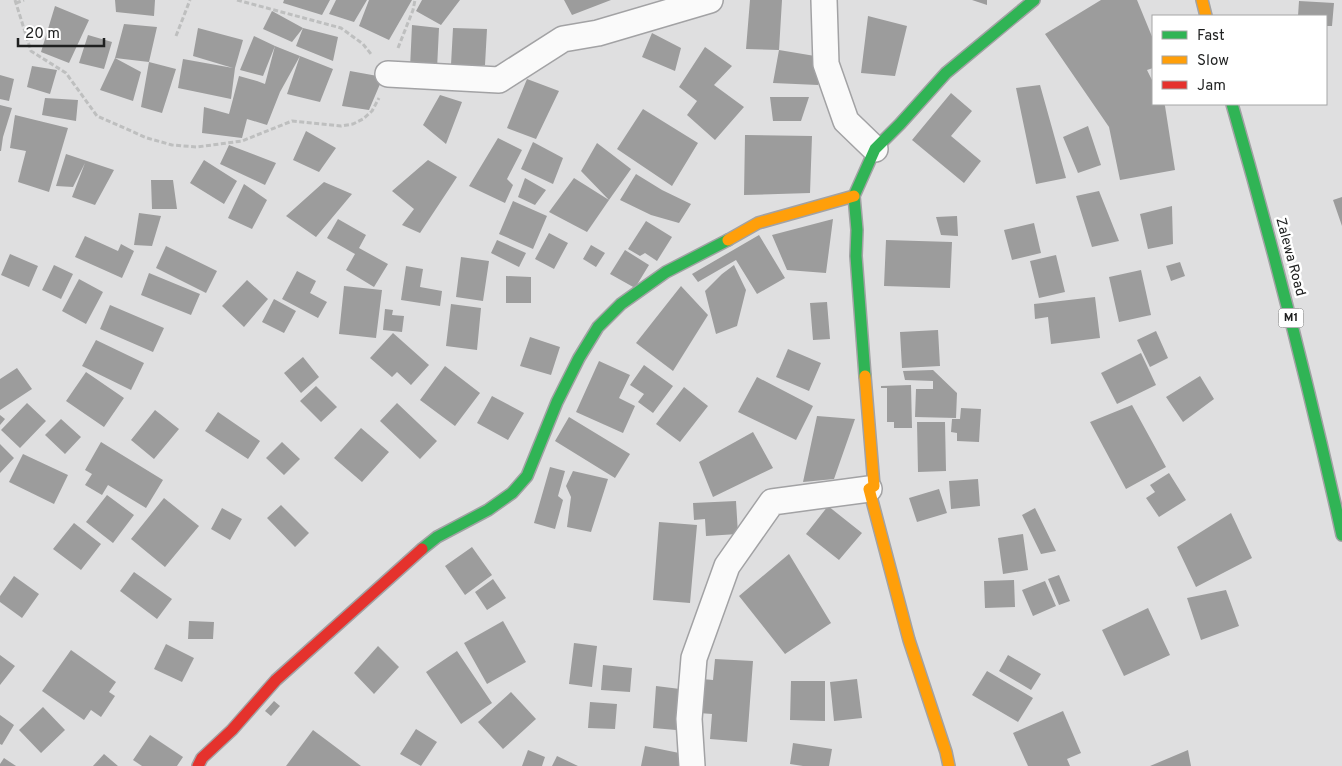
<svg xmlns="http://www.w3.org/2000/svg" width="1342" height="766" viewBox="0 0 1342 766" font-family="Overpass,sans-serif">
	<rect width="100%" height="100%" fill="#dfdfe0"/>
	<path fill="#9c9c9c" d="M115 0H155L154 16 116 12Z
		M284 0H330L322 15 283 3Z
		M336 0H367L354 22 329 14Z
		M369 0H412L389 40 359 26Z
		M422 0H460L441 25 416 11Z
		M564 0H611L572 15Z
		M750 0H782L779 50 746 49Z
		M972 0H987V5Z
		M1101 0H1137L1153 39V68L1147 70 1153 82V104H1164L1165 106 1175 170 1120 180 1109 127 1045 34Z
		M1299 1 1334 3 1332 26H1326V16H1298Z
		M55 6 89 20 69 63 41 52Z
		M272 11 303 28 338 37 333 61 296 46 303 28 292 42 263 29Z
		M868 16 907 26 895 76 861 73Z
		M124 24 157 27 149 62 115 58Z
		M412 25 439 28 437 69 410 68Z
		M198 28 243 40 235 68 231 99 178 88 183 59 233 68 193 56Z
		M453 28 487 29 485 65H451Z
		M652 33 681 48 675 71 642 57Z
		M88 35 112 42 104 69 79 63Z
		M254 36 275 46 263 76 240 70Z
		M275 46 300 56 333 69 320 102 287 94 300 56 280 92 267 125 247 119 242 138 202 133 204 107 229 114 239 76 257 81 265 84Z
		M705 47 732 66 714 85 744 107 715 140 687 115 697 101 679 87Z
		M779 50 821 57 818 85 773 83Z
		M115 58 141 72 133 101 100 90Z
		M149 62 176 69 162 113 141 107Z
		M32 66 57 70 50 94 27 87Z
		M350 71 383 77 369 110 342 106Z
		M0 75 14 79 9 101 0 99Z
		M527 79 559 91 536 139 507 128Z
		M1040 85 1066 178 1036 184 1016 88Z
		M951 93 972 111 951 136 981 161 964 183 912 140Z
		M440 95 462 102 446 144 423 125Z
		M770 97H809L801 121H773Z
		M45 98 78 100 76 121 42 115Z
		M0 105 12 108 3 137 1 151H0Z
		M643 109 698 143 672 186 617 149Z
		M15 115 68 128 49 192 18 182 26 151 10 148Z
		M1088 126 1101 165 1078 173 1063 137Z
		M306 131 336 148 319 172 293 160Z
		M745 135 812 136 810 193 744 195Z
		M498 138 522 150 507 179 513 185 505 203 469 186Z
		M533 142 563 158 553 184 521 169Z
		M597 143 631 169 609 200 587 232 549 212 574 178 609 200 581 171Z
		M229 145 276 163 265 185 220 164Z
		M66 154 114 170 95 205 72 197 85 163 73 187 56 186Z
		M204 160 237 181 224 204 190 183Z
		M428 160 457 177 420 233 402 225 414 209 392 191Z
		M636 174 662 190 691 204 679 223 651 215 620 200Z
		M525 178 546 190 535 205 518 197Z
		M151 180H173L177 209H152Z
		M324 182 352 194 316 237 286 216Z
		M244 184 267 200 252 229 228 218Z
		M1099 191 1119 241 1092 247 1076 196Z
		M1342 197V226L1333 200Z
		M513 201 547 216 533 249 499 234Z
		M1172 206 1173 244 1148 249 1140 214Z
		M139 213 161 216 152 246 134 245Z
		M957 216 958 236 941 235 936 217Z
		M338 219 366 235 359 248 388 264 374 287 346 270 355 254 327 238Z
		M833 219 826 273 787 270 772 235Z
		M646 221 672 237 657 261 645 253 640 256 628 249Z
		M1034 223 1041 253 1012 260 1004 230Z
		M549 233 568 243 554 269 535 259Z
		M759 235 785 278 757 294 736 260 698 282 692 274Z
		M85 236 118 251 121 244 134 251 122 278 75 257Z
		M497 240 526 253 519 267 491 253Z
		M886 240 952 242 950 288 884 286Z
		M591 245 605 253 596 267 583 259Z
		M166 246 217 271 206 293 156 268Z
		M625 250 649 265 635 288 610 274Z
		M10 254 38 266 29 287 1 275Z
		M1056 255 1065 292 1039 298 1030 261Z
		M461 257 489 261 483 301 456 297Z
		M1180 262 1185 276 1171 281 1166 266Z
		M54 265 73 274 61 299 42 290Z
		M734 265 746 290 737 326 716 334 705 291 722 274Z
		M406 266 423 269 420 287 442 291 440 306 401 300Z
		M1141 270 1151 315 1119 322 1109 277Z
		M297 271 316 281 310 293 327 302 318 318 282 299Z
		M149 273 200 294 191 315 141 295Z
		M506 276 531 277V303H506Z
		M79 279 103 292 86 324 62 311Z
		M247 280 268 299 244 327 222 306Z
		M344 286 382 290 376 338 339 334Z
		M681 286 708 315 673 371 636 343Z
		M1095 297 1100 338 1051 344 1048 317 1035 319 1034 304Z
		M274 299 296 311 284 333 262 322Z
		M827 302 830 339 813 340 810 303Z
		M451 304 481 308 477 350 446 346Z
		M110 305 164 328 153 352 100 329Z
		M385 309 393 310 392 315 404 316 402 332 383 330Z
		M938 330 940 366 902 368 900 332Z
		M1156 331 1168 358 1150 367 1137 340Z
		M393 333 429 365 411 385 397 372 392 377 370 358Z
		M530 337 560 347 551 375 520 366Z
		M96 340 144 363 131 390 82 366Z
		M788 349 821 363 809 391 776 377Z
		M1141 353 1156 385 1117 404 1101 373Z
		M303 357 319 377 301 393 284 373Z
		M599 361 630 375 619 398 635 406 623 433 576 412Z
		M644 365 673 386 653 413 638 402 644 394 630 385Z
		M445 366 480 393 455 426 420 400Z
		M17 368 32 389 0 410V379Z
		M933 370 957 393 956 418 915 417 916 389H933V381L905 380 903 371Z
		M86 372 124 398 104 427 66 401Z
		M1200 376 1214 399 1183 422 1166 397Z
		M757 377 813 406 796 440 738 412Z
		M911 385 912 428H894V422H887V388H881V386Z
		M316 386 337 407 321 422 300 401Z
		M684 387 708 406 680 442 656 424Z
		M492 396 524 413 508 440 477 423Z
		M27 403 46 421 20 448 1 430Z
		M397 403 437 441 420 459 380 421Z
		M1132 405 1166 467 1126 489 1090 422Z
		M961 408 981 409 979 442 957 441V433L951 432 952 419H960Z
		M155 410 179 429 154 459 131 440Z
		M218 412 260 441 248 459 205 431Z
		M0 415 5 419 0 425Z
		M817 416 855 419 834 479 803 482Z
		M569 417 630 454 615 478 555 441Z
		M61 419 81 437 65 454 45 435Z
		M917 422H945L946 471 918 472Z
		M361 428 389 452 362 482 334 458Z
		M753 432 773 468 713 497 699 462Z
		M101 442 163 480 146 508 108 485 102 495 85 485 92 474 85 470Z
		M282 442 300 459 284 475 266 458Z
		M0 444 14 458 0 473Z
		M23 454 68 475 54 504 9 482Z
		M550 467 565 471 558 496 563 500 555 529 534 523Z
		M573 471 608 479 591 532 567 527 571 497 566 486Z
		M1169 473 1186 500 1159 517 1146 498 1155 492 1150 485Z
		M978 479 980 506 951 509 949 481Z
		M939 489 947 513 917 522 909 498Z
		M107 495 134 515 113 543 86 522Z
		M164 498 199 526 165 567 131 539Z
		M736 501 738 534 706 536 705 519 694 520 693 503Z
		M281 505 309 533 295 547 267 518Z
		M828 506 862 533 839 560 806 534Z
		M222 508 242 519 230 540 211 529Z
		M1035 508 1056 551 1041 554 1022 515Z
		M1231 513 1252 558 1196 587 1177 547Z
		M659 522 697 525 690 603 653 600Z
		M74 523 101 544 81 570 53 549Z
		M1023 534 1028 570 1003 574 998 538Z
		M472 547 492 575 465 595 445 566Z
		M789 554 831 623 785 654 739 596Z
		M134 572 172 599 157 619 120 591Z
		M1059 575 1070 601 1059 605 1048 579Z
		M14 576 39 594 22 618 0 602V596Z
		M493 579 506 598 487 610 475 592Z
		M1014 580 1015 607 985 608 984 581Z
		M1045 581 1056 606 1033 616 1022 590Z
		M1226 590 1239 626 1201 640 1187 598Z
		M1148 608 1170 655 1124 676 1102 630Z
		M189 621 214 622 213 639H188Z
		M503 621 526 662 487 684 464 643Z
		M574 643 597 646 592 687 569 684Z
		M166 644 194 658 182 682 154 669Z
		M378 646 399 667 374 694 354 673Z
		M71 650 116 682 109 692 115 696 101 717 91 710 84 720 42 691Z
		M457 651 492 703 461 724 426 672Z
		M0 655 15 666 0 685Z
		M1008 655 1041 674 1031 690 999 671Z
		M715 659 753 661 747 742 710 739 712 714 699 713 702 679 713 680Z
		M603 665 632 668 630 692 601 690Z
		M987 671 1033 698 1018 722 972 695Z
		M857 679 862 718 834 721 830 682Z
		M791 681H825V721L790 720Z
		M656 686 680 689 676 730 653 728Z
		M511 692 536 719 503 749 478 722Z
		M274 701 280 706 271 716 265 711Z
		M590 702 617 704 615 729 588 728Z
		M43 707 65 730 41 753 19 730Z
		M1063 711 1081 753 1067 759 1070 766H1028L1013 733Z
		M0 715 14 725 2 745 0 744Z
		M416 729 437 742 421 766 400 754Z
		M313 730 361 766H286Z
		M150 735 183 757 177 766H142L133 760Z
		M793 743 832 749 829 766H803L790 764Z
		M645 746 689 755 686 766H641Z
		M528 750 545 757 542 766H522Z
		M1188 750 1191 766H1150Z
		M104 754 118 766H93Z
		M557 756 578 766H552Z
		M4 758 16 766H0V764Z"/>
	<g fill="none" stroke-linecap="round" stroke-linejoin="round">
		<g stroke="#a2a2a4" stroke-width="28">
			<path id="street" d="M824 0 826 64 846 121 875 149
				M388 74 499 80 563 39 598 33 710 0
				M692 766 689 719 694 658 727 566 772 502 869 489"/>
		</g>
		<g stroke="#a2a2a4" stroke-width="14">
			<path id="fast" d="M1232 104C1273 247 1310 390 1342 535
				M865 376 856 256 857 230 854 196 875 149 900 124 946 73 1034 0
				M422 549 437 537 488 510 512 493 527 476 557 402 579 358 598 327 621 304 666 272 728 240"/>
		</g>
		<g stroke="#a2a2a4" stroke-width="14">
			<path id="slow" d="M1202 0 1206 16
				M728 240 758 223 854 196
				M865 376 874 486 869 489 909 640 946 752 949 766"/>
		</g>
		<g stroke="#a2a2a4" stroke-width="14">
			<path id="jam" d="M198 766 202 758 232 730 276 680 422 549"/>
		</g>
		<path stroke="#bebfbf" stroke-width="3" stroke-dasharray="5 2.5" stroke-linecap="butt" d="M15 0 31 51 66 73 97 116 147 138 172 145 197 147 242 141 292 121 341 126 353 124 363 119 372 111 379 98
			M237 0 341 28 363 44 371 54
			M16 3 24 0
			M176 36 190 0
			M398 48 413 10 415 0"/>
		<use href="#street" stroke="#fafafa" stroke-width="25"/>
		<use href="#fast" stroke="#30b455" stroke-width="11"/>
		<use href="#slow" stroke="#ff9f0a" stroke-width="11"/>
		<use href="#jam" stroke="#e5322d" stroke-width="11"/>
	</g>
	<g text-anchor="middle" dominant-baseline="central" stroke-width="5" stroke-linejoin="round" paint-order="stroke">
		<rect fill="#fff" stroke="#626363" stroke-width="1" x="1278.5" y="308.5" width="25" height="19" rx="4"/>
		<g font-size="12" font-weight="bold" fill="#1f2020">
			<text x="1291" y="318">M1</text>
		</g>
		<g font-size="14" fill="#1f2020" stroke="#fff">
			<text transform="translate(1290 257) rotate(75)">Zalewa Road</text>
		</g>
	</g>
	<rect x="1152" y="15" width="175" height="90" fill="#ffffff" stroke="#a5a6a6"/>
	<rect x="1162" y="31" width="25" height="8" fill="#30b455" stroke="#a5a6a6"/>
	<text x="1197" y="40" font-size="15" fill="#1f2020">Fast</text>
	<rect x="1162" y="56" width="25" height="8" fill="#ff9f0a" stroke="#a5a6a6"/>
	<text x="1197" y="65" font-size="15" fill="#1f2020">Slow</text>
	<rect x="1162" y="81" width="25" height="8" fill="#e5322d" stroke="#a5a6a6"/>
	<text x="1197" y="90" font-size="15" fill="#1f2020">Jam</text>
	<path d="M18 38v8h86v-8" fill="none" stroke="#1f2020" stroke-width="2.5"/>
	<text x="25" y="38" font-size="15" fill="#1f2020" stroke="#ffffff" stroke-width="4" paint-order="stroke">20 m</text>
</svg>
